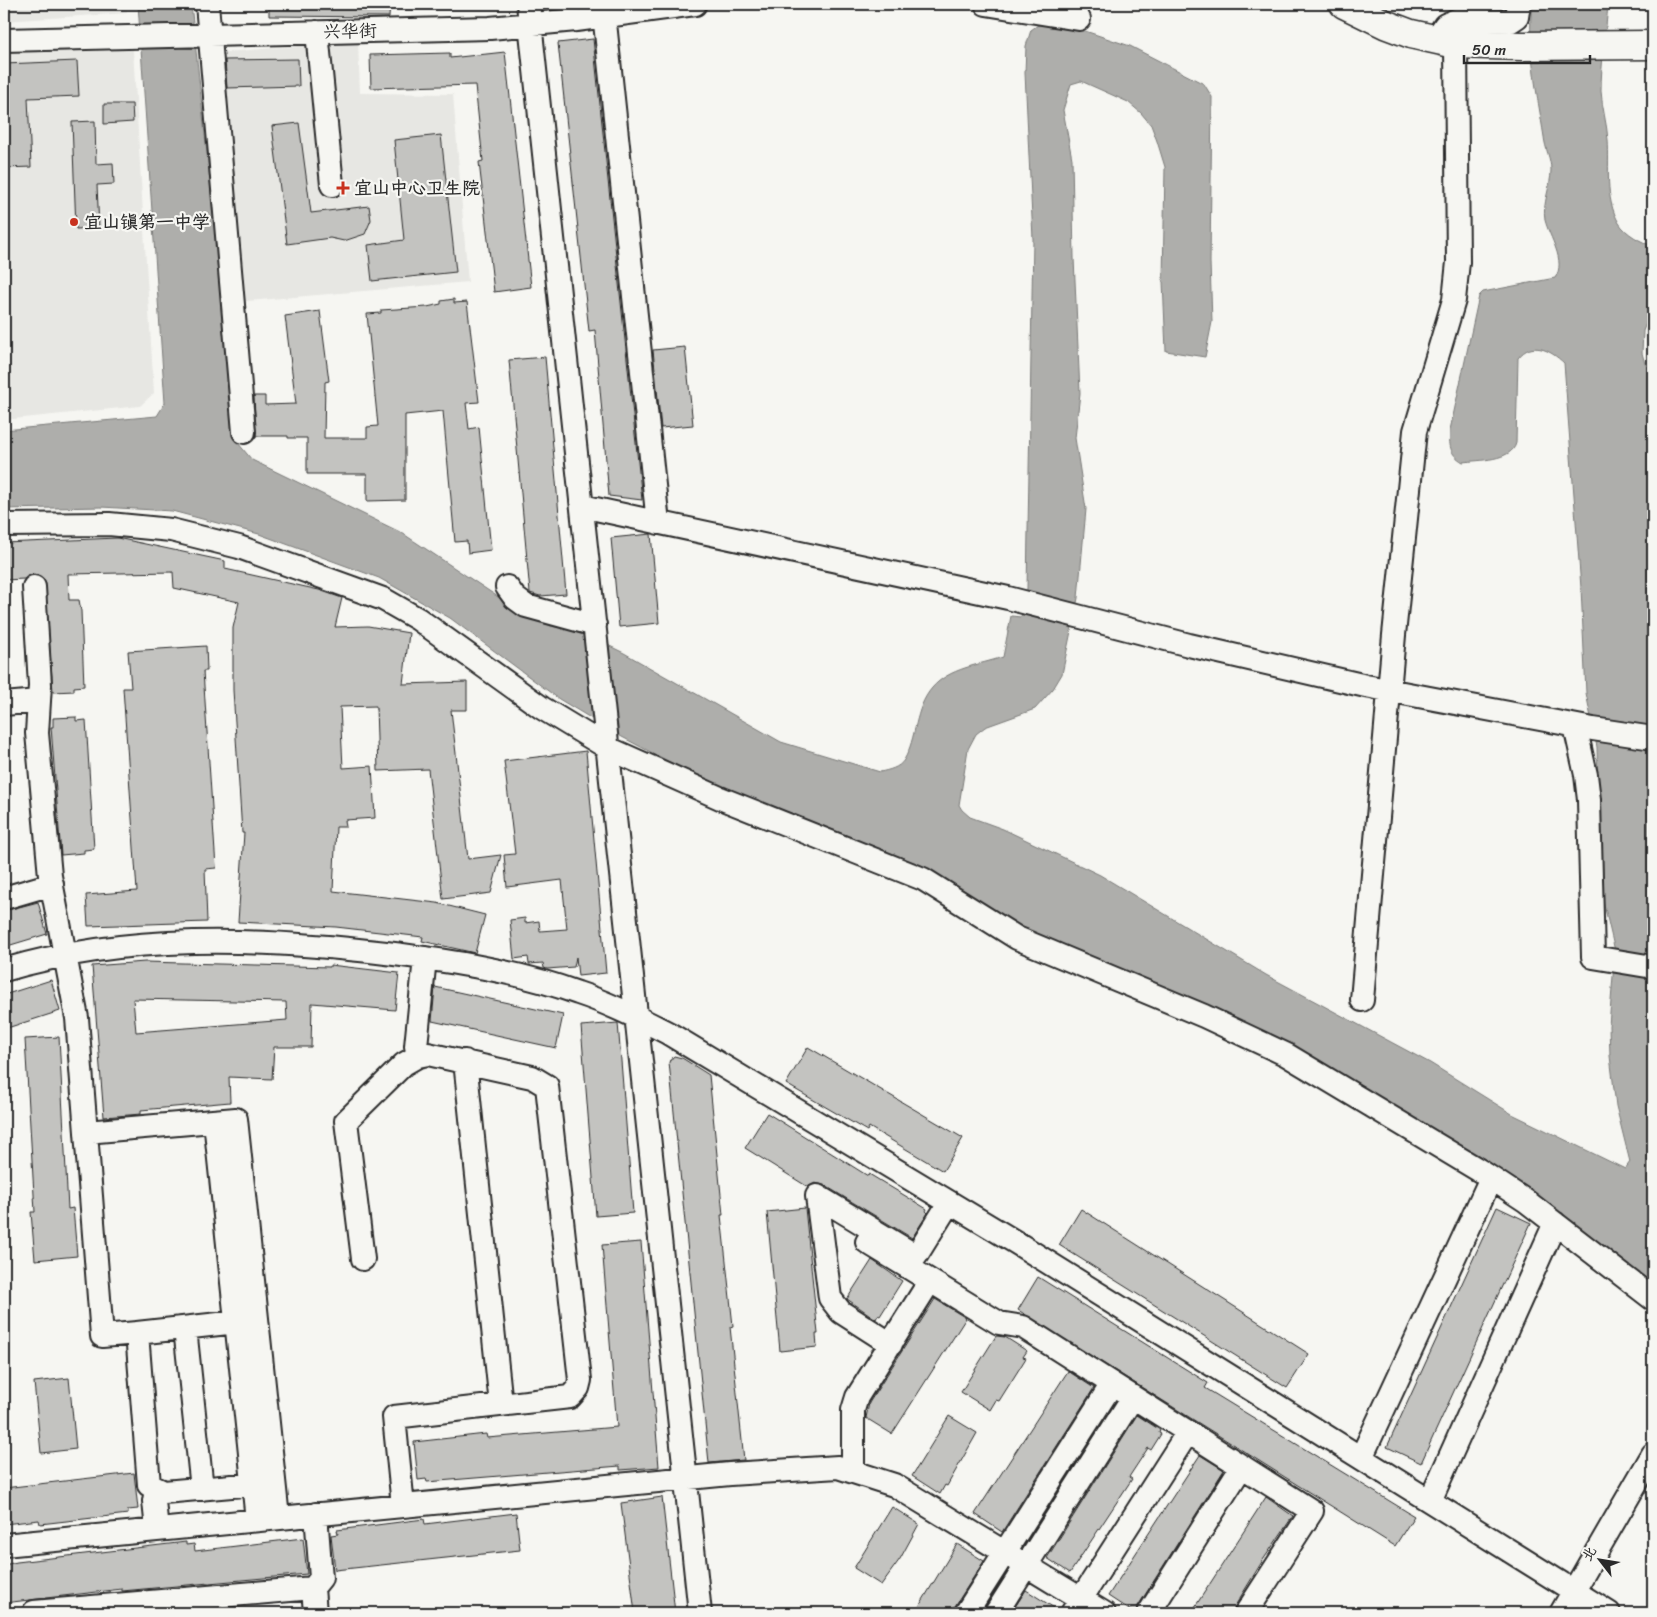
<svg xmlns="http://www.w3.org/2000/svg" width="1657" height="1617" viewBox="0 0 1657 1617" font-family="Sriracha,'LXGW WenKai TC',sans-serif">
	<rect width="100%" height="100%" fill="#f6f6f2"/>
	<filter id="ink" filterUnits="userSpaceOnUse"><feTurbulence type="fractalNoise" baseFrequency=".02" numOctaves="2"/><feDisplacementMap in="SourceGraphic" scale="10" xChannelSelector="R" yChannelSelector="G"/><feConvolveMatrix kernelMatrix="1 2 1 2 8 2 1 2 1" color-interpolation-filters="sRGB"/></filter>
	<g filter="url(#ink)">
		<path fill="#e7e7e3" d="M4 4H126L127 13 4 21Z
			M358 41 360 93 453 94 468 282 235 302 215 53Z
			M133 50 154 393 140 406 4 420V52Z"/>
		<path fill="#aeaeab" stroke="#7a7a78" d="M138 4H191L238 443 252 460 402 533 522 613 551 626 581 632 624 653 781 742 880 772C889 770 899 768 904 760 917 738 914 709 932 688 949 668 979 665 1003 657L1011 616 1021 617 1027 589 1033 239 1025 73 1026 46 1031 30 1038 25 1047 24 1082 30 1130 46 1204 84 1212 97 1210 262 1212 322 1205 357 1166 351 1163 281 1165 167 1157 141 1151 125 1141 113 1128 102 1081 81 1071 84 1063 110 1072 159 1074 258 1080 393 1075 438 1086 509 1078 598 1062 674 1053 689 1035 709 985 727 976 734 968 749 959 805 962 810 970 817 1003 829 1100 875 1266 975 1430 1063 1512 1114 1625 1169 1630 1162 1616 1106 1610 1056 1609 1026 1615 951 1603 900 1600 863 1597 747 1586 693 1581 588 1564 363C1550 350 1532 340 1518 358L1516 443C1512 461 1478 460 1463 462 1449 454 1449 445 1450 430L1479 296 1483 292 1555 278C1567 261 1549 237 1545 220 1542 203 1551 187 1551 170 1551 159 1545 148 1544 137 1537 93 1527 47 1532 4H1608C1606 32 1601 63 1601 91 1602 108 1607 124 1608 140 1610 168 1604 197 1619 223 1626 234 1641 242 1653 246V305L1643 331 1642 353 1645 364 1653 373V945L1651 977 1653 978V1290L1497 1172 1049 945 708 782 622 737 559 699 450 618 379 578 259 534 172 511 101 507 4 509V430L157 416 165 403Z"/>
		<path fill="#c3c3c0" stroke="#2b2b2b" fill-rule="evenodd" d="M269 4H390L389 17 269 16Z
			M593 39 642 500 609 496 595 330 589 331 558 43Z
			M505 52 531 287 494 292 479 162 483 161 475 85 371 88 370 55 450 53V58Z
			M298 59 299 86 227 88 225 60Z
			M77 61 79 96 28 98 31 167 6 168 4 64Z
			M104 104H132L133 122 104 124Z
			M95 121 96 164 113 163 114 184 97 185 99 228 76 229 72 122Z
			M299 123 311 213 369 206 371 220 365 234 344 241 330 238 287 244 272 126Z
			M441 135 456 272 372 281 368 245 404 240 394 140Z
			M454 299V303L467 302 479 402 466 403 469 429 479 427 491 550 468 553 467 541 455 542 443 411 405 415V500L367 501V474H307V438H288V436H256L254 396H265V405L296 404 285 316 320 311 329 381 325 382 324 438H367V427L378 426 367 314 381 313V310L427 307 441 304V301Z
			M685 347 693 425 661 428 653 350Z
			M545 357 566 594 540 596 530 593 509 360Z
			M651 534 659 623 619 627 611 538Z
			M117 538 225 561V569L319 590 342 598 335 627 368 626 409 633 403 684 467 682V710H451L468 859 501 855 491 893 443 899 428 769 378 771 376 706 340 707 343 768 372 766 375 818 345 820 346 827H336L333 891 437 903 485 915 475 953 422 941 423 937 336 927 238 922 244 833H242L233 690V628L239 602 174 588 173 572 68 574 69 600H79L81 611 84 686 74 687V691L53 692 45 580 40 576 34 574 24 579 4 580V543Z
			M206 646 207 671H203L216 868 205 869 207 922 88 926 86 895 137 891 123 688H131L128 651Z
			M76 717V721L86 720 94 849 84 850V853L61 855 51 727H53V718Z
			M586 751 606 973 578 976 576 957 574 967 547 969 544 968 543 963 529 964 528 957 514 959 510 920 525 918V923L539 921 540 931 567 929 562 880 507 887 504 855 515 854 504 761Z
			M38 902 47 934 4 947V911Z
			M145 962 330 967V965L399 973 395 1010 312 1003 311 1047H274L272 1079 229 1077 230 1102 141 1110V1114L104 1117 92 966ZM133 999 286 1002 287 1020 136 1032Z
			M51 980 60 1011 4 1029V995Z
			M435 987 563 1015 556 1048 432 1021Z
			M618 1023 633 1213 596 1216 581 1026Z
			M59 1037 68 1209 73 1208 77 1256 35 1260 31 1212H35L25 1039Z
			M808 1047 963 1138 943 1171 869 1127 867 1131 786 1084Z
			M674 1056 682 1058 709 1075 723 1215H721L733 1326 730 1327 744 1460 709 1463 669 1062Z
			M767 1113 868 1176 869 1174 927 1209 926 1211 928 1213 912 1238 824 1185 815 1183 808 1187 745 1148Z
			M1497 1207 1531 1223 1421 1463 1387 1447Z
			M805 1208 818 1334H816L817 1347 780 1351 767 1212Z
			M1081 1209 1309 1354 1287 1388 1059 1245Z
			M641 1242 659 1467 620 1470V1466L427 1482 426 1479 418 1480 414 1442 486 1434 487 1438 617 1427 602 1245Z
			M872 1260 902 1281 880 1316 878 1315 876 1319 847 1299Z
			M1038 1277 1208 1383 1205 1388 1414 1516 1395 1546 1018 1310Z
			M935 1299 966 1318 892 1434 866 1418 869 1403Z
			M996 1336 1005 1337 1027 1351 1023 1357 1026 1358 999 1401 996 1400 990 1410 961 1392Z
			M1068 1371 1094 1388 1002 1532 975 1514Z
			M69 1378 76 1449 41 1453 34 1382Z
			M1137 1415 1160 1430 1159 1433 1161 1434 1151 1450 1148 1448 1129 1477 1132 1479 1070 1573 1047 1558Z
			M949 1416 977 1433 947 1486 945 1485 940 1494 912 1476Z
			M1200 1455 1224 1470 1138 1606 1136 1613H1134L1108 1596Z
			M134 1473 138 1509 128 1510V1514L40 1524 39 1520 4 1524V1488Z
			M662 1497 675 1613H635L621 1503Z
			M1266 1497 1293 1516 1263 1560 1235 1606 1233 1613H1191Z
			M892 1507 919 1524 900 1559 881 1585 854 1568Z
			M516 1513 520 1550 335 1570 331 1535 338 1534 337 1530 424 1519 425 1524Z
			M303 1538 307 1574 122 1591V1589L4 1603V1565L17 1562 186 1542V1545L194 1544 195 1551Z
			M957 1544 984 1561 955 1606 953 1613H915Z
			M1026 1590 1059 1611V1613H1011Z"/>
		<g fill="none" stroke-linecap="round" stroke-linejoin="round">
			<g stroke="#2b2b2b" stroke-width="26">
				<path id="minor" d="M207 4 244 432
					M528 4 700 1613
					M603 4 658 523
					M986 4 1079 19
					M317 32 332 185
					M4 40 490 28 576 20 695 4
					M1435 40 1445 25 1456 20 1511 21 1517 17 1519 4
					M582 506 1008 598 1189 645 1366 686 1593 729 1653 738
					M4 525 109 524 171 530 239 547 383 599 418 619 542 708 608 748 720 798 923 879 1017 938 1204 1016 1287 1055 1482 1172 1526 1201 1653 1299
					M34 587 40 685 37 733 50 876 77 1018 102 1336 137 1333 149 1485 164 1492 254 1484
					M507 587 515 598 526 606 595 625
					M4 704 38 701
					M1575 726 1586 775 1589 800 1593 957 1653 967
					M4 898 52 884
					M4 970C128 933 259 938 386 953 451 961 517 971 578 993 609 1003 639 1018 668 1033L1017 1243 1609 1613
					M1362 1000 1394 635 1415 431 1454 300 1458 262 1456 44
					M418 1056 416 1046 425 958
					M465 1061 501 1405
					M215 1121 257 1520
					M86 1132 236 1119 278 1518
					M817 1196 830 1298 841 1312 891 1344
					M817 1196 916 1256 949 1203
					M867 1242 999 1323 1023 1327 1312 1511 1246 1613
					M363 1259 346 1121 404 1064 418 1056 428 1054 532 1077 547 1086 580 1380 578 1388 570 1397 394 1417 403 1506
					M185 1328 202 1489
					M137 1333 237 1322
					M1361 1458 1491 1178
					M853 1471V1410L857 1397 930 1281
					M156 1490 154 1501 157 1530
					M1430 1501 1555 1223
					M4 1545 730 1474 838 1467 894 1485 1104 1613
					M313 1588 321 1578 316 1514
					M34 1612 313 1588 315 1613
					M966 1613 1112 1384
					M996 1613 1133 1397
					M1072 1613 1188 1432
					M1149 1613 1242 1466
					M1561 1613 1653 1454"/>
			</g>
			<g stroke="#2b2b2b" stroke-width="31">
				<path id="major" d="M1344 4 1387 25 1411 34 1456 44 1521 46 1653 45"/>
			</g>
			<use href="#minor" stroke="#f6f6f2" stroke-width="22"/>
			<use href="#major" stroke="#f6f6f2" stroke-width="28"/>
		</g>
	</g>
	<g fill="#c8321e" stroke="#f6f6f2" stroke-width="2">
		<path d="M340.5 180.5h5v5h5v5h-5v5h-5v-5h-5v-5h5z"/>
		<circle cx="74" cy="222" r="5"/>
	</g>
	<g text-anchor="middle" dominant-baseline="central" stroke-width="4.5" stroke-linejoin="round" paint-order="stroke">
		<g font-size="18" fill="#2b2b2b" stroke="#f6f6f2">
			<text transform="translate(350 31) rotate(-1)">兴华街</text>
		</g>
		<g font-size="18" font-weight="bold" fill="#2b2b2b" stroke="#f6f6f2" text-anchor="start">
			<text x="354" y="188">宜山中心卫生院</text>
			<text x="84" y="222">宜山镇第一中学</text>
		</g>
	</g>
	<rect width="1657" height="1617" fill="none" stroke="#f6f6f2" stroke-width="20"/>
	<rect x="10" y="10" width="1637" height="1597" fill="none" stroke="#2b2b2b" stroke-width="2" filter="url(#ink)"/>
	<g transform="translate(1600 1560) rotate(301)" stroke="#f6f6f2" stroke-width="4" paint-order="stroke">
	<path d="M0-4L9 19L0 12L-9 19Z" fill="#2b2b2b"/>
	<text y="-8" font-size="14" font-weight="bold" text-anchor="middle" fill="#2b2b2b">北</text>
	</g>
	<path d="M1464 55v8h126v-8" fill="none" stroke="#2b2b2b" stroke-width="2.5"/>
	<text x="1472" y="55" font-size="15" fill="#2b2b2b" stroke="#f6f6f2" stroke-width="4" paint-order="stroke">50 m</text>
</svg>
